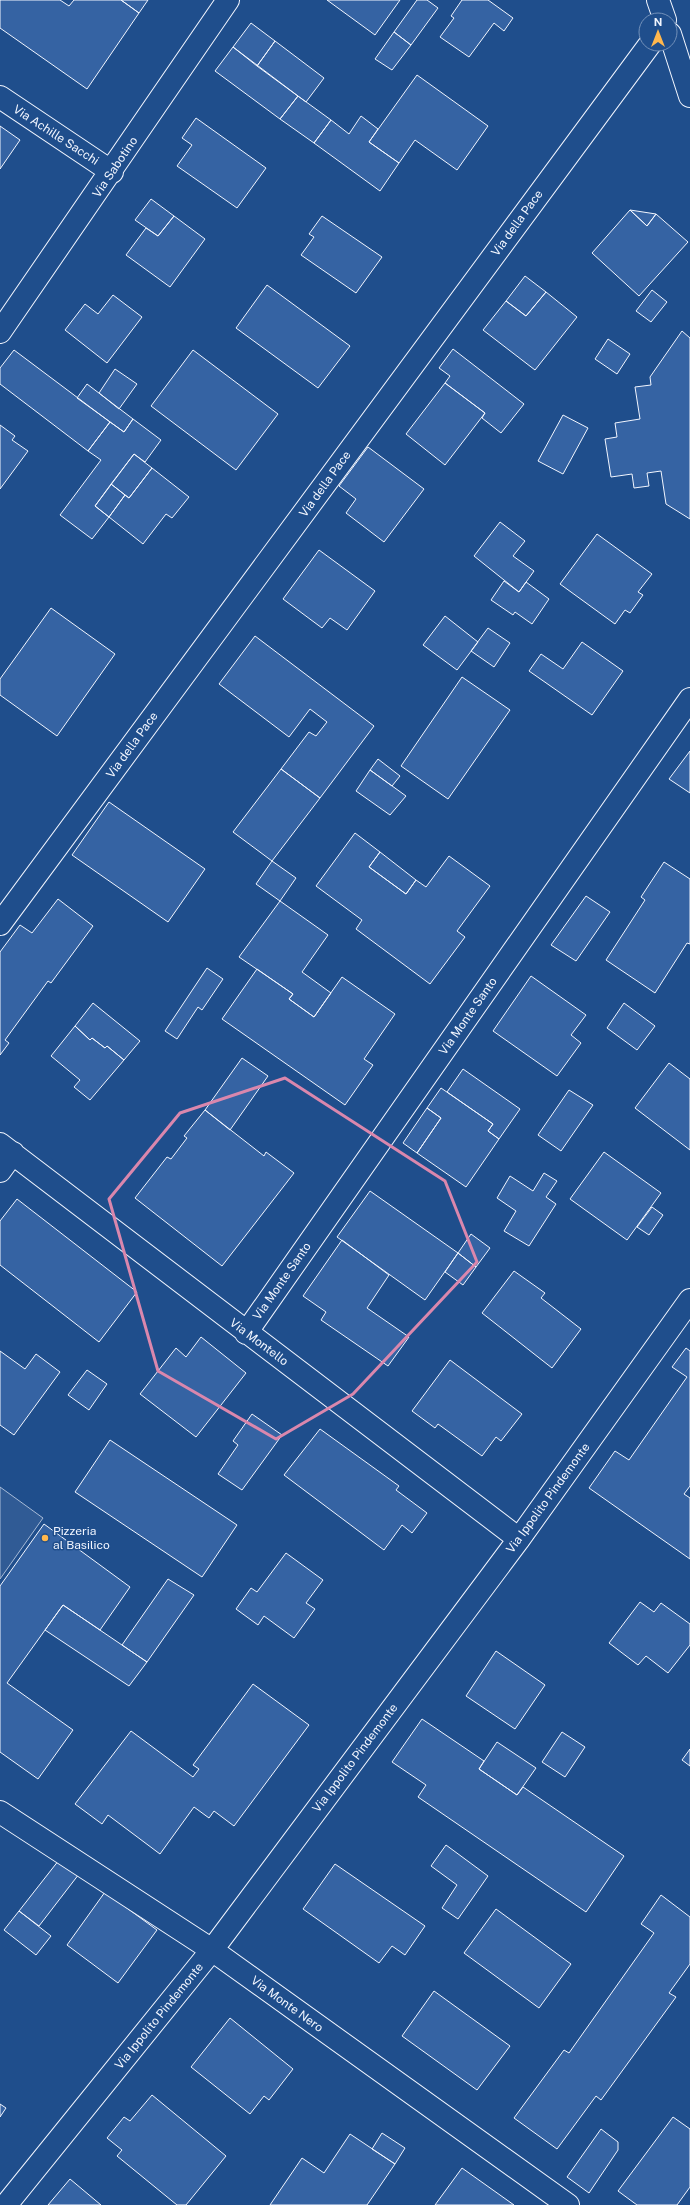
<svg xmlns="http://www.w3.org/2000/svg" width="690" height="2205" viewBox="0 0 690 2205" font-family="'Public Sans',sans-serif">
	<rect width="100%" height="100%" fill="#1f4e8c"/>
	<path fill="#305b95" stroke="#a8bbd7" d="M0 1487 43 1518 0 1579Z"/>
	<path fill="#3563a3" stroke="#f2f6ff" d="M0 0H60L69 6 74 0H121L139 13 87 89 0 28Z
		M121 0H148L139 13Z
		M327 0H400L375 35Z
		M417 0H427L438 8 411 45 394 32Z
		M462 0H488L513 18 504 31 494 23 469 57 440 37 454 18 451 16Z
		M251 23 275 41 257 66 233 47Z
		M394 32 411 45 392 70 375 59Z
		M275 41 324 78 306 102 257 66Z
		M233 47 298 96 280 119 215 71Z
		M417 75 488 126 457 170 415 140 399 163 369 142Z
		M298 96 331 120 314 143 280 119Z
		M361 116 378 129 369 142 399 163 380 191 314 143 331 120 349 134Z
		M196 118 266 168 237 208 177 166 192 145 182 138Z
		M0 126 20 140 0 169Z
		M151 199 174 216 158 236 135 220Z
		M630 210 656 214 647 226Z
		M630 210 647 226 656 214 688 242 639 296 592 253Z
		M174 216 205 239 170 287 126 255 146 228 158 236Z
		M322 216 382 257 356 293 301 255 314 237 309 234Z
		M525 276 546 292 526 316 506 301Z
		M267 285 350 346 318 388 236 328Z
		M652 290 667 302 651 322 636 311Z
		M546 292 577 317 535 370 483 330 506 301 526 316Z
		M113 295 142 317 107 363 65 330 85 304 98 314Z
		M682 331 690 338V519L666 504 661 471 647 473 649 486 634 488 632 474 611 477 605 439 617 437 615 423 640 419 635 387 651 385 650 377Z
		M608 339 630 354 617 374 595 359Z
		M453 349 524 404 501 433 482 418 485 413 445 383 450 376 439 368Z
		M14 350 110 422 88 451 0 384V368Z
		M193 350 278 414 236 470 151 406Z
		M115 369 137 384 119 409 99 393Z
		M445 383 485 413 445 465 406 434Z
		M87 384 133 419 124 432 77 398Z
		M563 415 588 428 563 474 538 461Z
		M133 419 161 440 145 462 134 454 95 506 109 517 92 539 60 515 101 460 88 451 110 422 124 432Z
		M0 425 15 436 12 440 28 451 0 489Z
		M368 447 424 489 384 542 346 513 356 499 339 486Z
		M134 454 152 468 129 498 111 484Z
		M152 468 189 497 172 518 166 514 143 544 109 517 125 495 129 498Z
		M111 484 125 495 109 517 95 506Z
		M500 522 525 541 513 556 534 571 519 592 474 556Z
		M597 534 652 574 638 592 643 595 630 613 625 610 615 624 560 584Z
		M319 550 375 591 347 630 330 618 322 628 283 599Z
		M504 581 519 592 526 582 549 599 532 624 515 612 513 615 491 600Z
		M51 608 115 654 57 736 0 695V679Z
		M445 616 478 642 457 670 423 645Z
		M488 628 510 643 494 667 471 651Z
		M255 636 374 726 320 798 281 769 309 732 316 736 327 722 310 709 289 737 219 684Z
		M582 642 623 671 592 715 529 671 541 654 563 669Z
		M462 677 510 710 448 799 401 766Z
		M690 751V793L669 779Z
		M378 759 400 776 392 786 370 770Z
		M281 769 320 798 272 861 233 832Z
		M370 770 406 796 390 815 356 791Z
		M109 802 205 869 168 922 72 855Z
		M355 833 380 852 369 867 406 894 416 880 426 887 449 856 490 886 457 931 465 937 430 984 356 929 362 920 316 886Z
		M380 852 416 880 406 894 369 867Z
		M272 861 296 878 280 901 256 884Z
		M664 862 690 879V944L687 943 655 993 606 960 645 900 641 897Z
		M586 896 610 912 576 961 551 945Z
		M58 899 93 926 51 983 48 981 5 1040 9 1043 0 1055V952L20 925 32 933Z
		M280 901 328 935 302 972 331 993 314 1017 289 999 293 994 239 957Z
		M207 968 223 979 202 1010 198 1007 177 1039 165 1031Z
		M257 969 293 994 289 999 314 1017 342 977 395 1014 364 1059 373 1065 345 1105 222 1019Z
		M531 976 586 1015 571 1035 581 1043 557 1076 493 1031Z
		M93 1003 140 1041 124 1060 107 1046 105 1048 92 1038 90 1040 75 1026Z
		M624 1003 655 1026 637 1050 607 1028Z
		M75 1026 90 1040 92 1038 105 1048 107 1046 124 1060 90 1100 74 1087 80 1080 51 1056Z
		M242 1058 268 1076 230 1130 205 1110Z
		M669 1063 690 1079V1150L635 1108Z
		M463 1069 520 1109 499 1139 488 1131 493 1124 447 1092Z
		M441 1088 493 1124 488 1131 499 1139 466 1187 417 1153 441 1118 427 1108Z
		M569 1090 593 1105 561 1151 538 1135Z
		M427 1108 441 1118 417 1153 403 1143Z
		M205 1110 264 1156 266 1152 294 1173 222 1266 135 1198 167 1157 171 1159 187 1138 184 1136Z
		M604 1152 661 1193 627 1240 570 1199Z
		M544 1173 557 1181 546 1197 556 1204 529 1246 504 1231 516 1211 497 1198 510 1176 533 1191Z
		M370 1191 458 1253 425 1300 337 1237Z
		M17 1199 137 1292 99 1342 0 1265V1221Z
		M652 1207 663 1215 649 1235 637 1227Z
		M471 1234 490 1248 476 1267 458 1253Z
		M342 1240 389 1275 367 1308 409 1337 388 1366 321 1320 326 1312 303 1296Z
		M458 1253 476 1267 463 1285 445 1272Z
		M514 1271 545 1293 541 1298 581 1329 552 1368 482 1313Z
		M201 1337 246 1373 196 1437 140 1394 176 1348 186 1357Z
		M686 1348 690 1351V1486L684 1494 690 1498V1559L589 1488 615 1451 629 1460 687 1377 672 1367Z
		M0 1351 25 1369 36 1354 60 1372 14 1435 0 1425Z
		M450 1360 522 1414 501 1441 496 1437 482 1456 438 1424 435 1428 412 1411Z
		M87 1370 107 1384 89 1410 68 1395Z
		M252 1414 282 1435 242 1490 218 1474 238 1445 233 1441Z
		M320 1429 399 1486 396 1490 427 1513 412 1533 402 1525 384 1550 284 1475Z
		M110 1440 237 1525 202 1577 75 1492Z
		M44 1524 130 1587 100 1630 63 1605 7 1683 73 1730 38 1779 0 1752V1586Z
		M286 1553 323 1580 306 1603 315 1609 294 1638 264 1616 258 1625 236 1609 251 1588 257 1592Z
		M168 1579 194 1595 147 1662 122 1645Z
		M640 1602 654 1612 661 1603 690 1624V1645L668 1673 646 1656 638 1665 609 1643Z
		M63 1605 147 1662 129 1686 45 1630Z
		M496 1651 545 1685 515 1729 466 1696Z
		M253 1684 309 1725 234 1826 214 1811 209 1818 194 1807 160 1854 108 1815 102 1824 75 1804 131 1731 193 1777 199 1769 193 1765Z
		M422 1719 484 1761 479 1769 517 1795 523 1787 624 1856 586 1912 418 1797 426 1785 392 1762Z
		M562 1732 585 1747 565 1777 542 1762Z
		M497 1742 536 1768 517 1795 479 1769Z
		M690 1749V1766L682 1760Z
		M446 1845 488 1876 458 1919 442 1908 457 1885 431 1866Z
		M59 1860 79 1874 39 1926 19 1911Z
		M335 1864 425 1926 405 1955 392 1946 379 1963 303 1909Z
		M105 1892 157 1930 118 1983 67 1945Z
		M661 1895 690 1917V1964L669 1993 676 1997 601 2100 596 2096 557 2149 514 2118 564 2050 569 2053 654 1933 641 1924Z
		M496 1909 571 1964 539 2008 464 1953Z
		M19 1911 51 1936 36 1955 4 1930Z
		M434 1991 510 2046 477 2090 402 2036Z
		M230 2018 293 2069 269 2100 264 2096 250 2114 191 2067Z
		M152 2095 226 2156 186 2205H177L117 2156 122 2150 107 2138 124 2117 130 2121Z
		M0 2104 6 2108 0 2117Z
		M673 2117 690 2129V2187L677 2205H637L618 2191Z
		M601 2129 618 2142V2150L589 2193 567 2177Z
		M382 2133 405 2148 395 2164 372 2149Z
		M350 2134 395 2164 367 2205H270L302 2158 324 2173Z
		M462 2168 514 2205H435Z
		M70 2179 101 2205H48Z"/>
	<g fill="none" stroke-linecap="round" stroke-linejoin="round">
		<g stroke="#f2f6ff" stroke-width="24">
			<path id="minor" d="M658 0 665 20
				M670 34 690 96
				M0 97 112 172
				M0 332 228 0
				M0 924 650 44
				M0 1144 519 1539
				M0 1171 13 1153
				M246 1333 690 699
				M0 1812 212 1950 568 2205
				M6 2205 212 1950 519 1539 690 1300"/>
		</g>
		<use href="#minor" stroke="#1f4e8c" stroke-width="22"/>
	</g>
	<path fill="none" stroke="#da87ad" stroke-width="3" stroke-linejoin="round" d="M285 1078 445 1181 477 1262 353 1394 276 1439 158 1371 109 1199 180 1113Z"/>
	<circle fill="#ffb74d" stroke="#1f4e8c" stroke-width="1.5" cx="45" cy="1538" r="4"/>
	<g text-anchor="middle" dominant-baseline="central" stroke-width="3" stroke-linejoin="round" paint-order="stroke">
		<g font-size="12" fill="#f2f6ff" stroke="#1f4e8c">
			<text transform="translate(56 135) rotate(33)">Via Achille Sacchi</text>
			<text transform="translate(115 167) rotate(-56)">Via Sabotino</text>
			<text transform="translate(517 223) rotate(-54)">Via della Pace</text>
			<text transform="translate(325 484) rotate(-54)">Via della Pace</text>
			<text transform="translate(132 745) rotate(-54)">Via della Pace</text>
			<text transform="translate(468 1016) rotate(-55)">Via Monte Santo</text>
			<text transform="translate(282 1281) rotate(-55)">Via Monte Santo</text>
			<text transform="translate(259 1342) rotate(37)">Via Montello</text>
			<text transform="translate(548 1498) rotate(-54)">Via Ippolito Pindemonte</text>
			<text transform="translate(355 1758) rotate(-53)">Via Ippolito Pindemonte</text>
			<text transform="translate(287 2004) rotate(36)">Via Monte Nero</text>
			<text transform="translate(159 2016) rotate(-51)">Via Ippolito Pindemonte</text>
		</g>
		<g font-size="12" fill="#f2f6ff" stroke="#1f4e8c" text-anchor="start">
			<text x="53" y="1531">Pizzeria<tspan x="53" dy="14">al Basilico</tspan></text>
		</g>
	</g>
	<g transform="translate(658 32)"><circle r="19" fill="#1f4e8c" stroke="#7391ba"/>
	<path d="M0-3L7 15L0 10L-7 15Z" fill="#ffb74d"/>
	<text y="-6" font-size="11" font-weight="bold" text-anchor="middle" fill="#f2f6ff">N</text>
	</g>
</svg>
